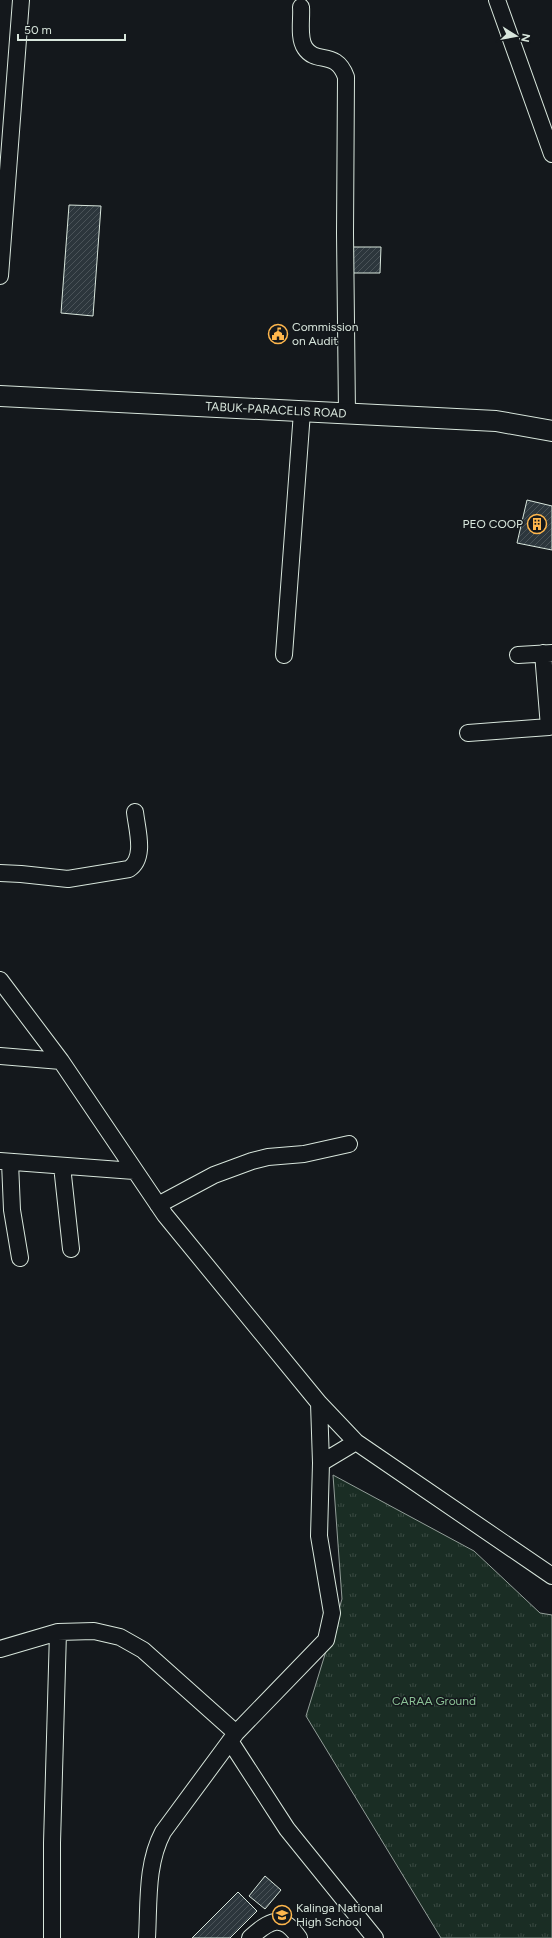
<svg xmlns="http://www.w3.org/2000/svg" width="552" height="1938" viewBox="0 0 552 1938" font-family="Figtree,sans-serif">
	<defs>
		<pattern id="grass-tufts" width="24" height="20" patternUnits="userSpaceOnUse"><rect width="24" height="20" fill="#1a2d24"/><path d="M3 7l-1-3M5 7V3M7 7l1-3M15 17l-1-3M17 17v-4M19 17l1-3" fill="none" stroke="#3b4b43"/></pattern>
		<pattern id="building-hatch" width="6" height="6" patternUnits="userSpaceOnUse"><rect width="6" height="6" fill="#2c363c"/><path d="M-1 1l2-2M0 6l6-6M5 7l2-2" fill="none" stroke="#4a5358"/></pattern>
	</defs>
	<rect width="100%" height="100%" fill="#14181c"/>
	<path fill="url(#grass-tufts)" stroke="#939e99" d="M333 1475 474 1551 540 1613 552 1615V1938H441L306 1716 342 1599Z"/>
	<path fill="url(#building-hatch)" stroke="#d8e6dc" d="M69 205 101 206 93 316 61 313Z
		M350 247H381L380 273H349Z
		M527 500 552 506V550L517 543Z
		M265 1876 281 1890 265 1909 249 1896Z
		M238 1892 257 1911 230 1938H192Z"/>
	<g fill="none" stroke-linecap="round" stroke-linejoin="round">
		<g stroke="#d8e6dc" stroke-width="18">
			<path id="minor" d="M497 0 552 154
				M301 7C302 19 298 38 305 48 316 65 336 49 346 77L345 233 347 414
				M0 276 21 0
				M284 655 302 412
				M518 655 552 653
				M468 733 549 727 543 653
				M0 873 21 874 68 879 129 869C146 858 137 830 135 812
				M0 980 61 1061 165 1215 319 1403 321 1463 319 1536 332 1613 326 1640 236 1733 163 1832C146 1864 149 1903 147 1938
				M0 1056 61 1061
				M0 1161 134 1171
				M10 1162 12 1210 20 1258
				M62 1166 71 1249
				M158 1205 214 1175 252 1161 268 1157 304 1154 349 1144
				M319 1403 356 1442 552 1576
				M321 1463 356 1442
				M0 1649 58 1632 94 1631 120 1637 143 1650 236 1733
				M230 1741 287 1829 375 1938
				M52 1938V1843L58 1632
				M250 1938C269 1921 282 1912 299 1938"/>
		</g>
		<g stroke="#d8e6dc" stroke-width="22">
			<path id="major" d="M0 396 496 421 552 431"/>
		</g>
		<use href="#minor" stroke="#14181c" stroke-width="16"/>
		<use href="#major" stroke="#14181c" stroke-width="20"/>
	</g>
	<defs>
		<g id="civic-ring" transform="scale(1)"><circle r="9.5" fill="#14181c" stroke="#ffb74d" stroke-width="1.5"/><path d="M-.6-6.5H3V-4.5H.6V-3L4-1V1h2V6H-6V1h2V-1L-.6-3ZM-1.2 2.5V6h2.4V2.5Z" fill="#ffb74d"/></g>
		<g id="building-ring" transform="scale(1)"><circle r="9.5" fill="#14181c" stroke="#ffb74d" stroke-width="1.5"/><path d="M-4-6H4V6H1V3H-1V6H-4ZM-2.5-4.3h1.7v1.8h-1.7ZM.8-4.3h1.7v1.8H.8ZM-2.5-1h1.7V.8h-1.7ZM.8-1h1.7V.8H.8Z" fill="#ffb74d"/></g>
		<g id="school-ring" transform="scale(1)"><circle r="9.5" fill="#14181c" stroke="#ffb74d" stroke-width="1.5"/><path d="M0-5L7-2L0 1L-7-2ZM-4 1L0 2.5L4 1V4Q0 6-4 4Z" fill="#ffb74d"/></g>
	</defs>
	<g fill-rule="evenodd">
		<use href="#civic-ring" x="278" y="334"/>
		<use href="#building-ring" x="537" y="524"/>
		<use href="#school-ring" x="282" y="1915"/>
	</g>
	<g text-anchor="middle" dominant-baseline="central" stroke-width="3" stroke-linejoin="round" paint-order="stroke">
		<g font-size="12" fill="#d8e6dc" stroke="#14181c" text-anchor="start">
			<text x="292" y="327">Commission<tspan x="292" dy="14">on Audit</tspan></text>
			<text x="523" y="524" text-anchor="end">PEO COOP</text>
			<text x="296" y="1908">Kalinga National<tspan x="296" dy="14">High School</tspan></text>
		</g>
		<g font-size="12" fill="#d8e6dc" stroke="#14181c">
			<text transform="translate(276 410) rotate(3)">TABUK-PARACELIS ROAD</text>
		</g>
		<g font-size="12" fill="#8ac095" stroke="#14181c">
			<text x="434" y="1701">CARAA Ground</text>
		</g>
	</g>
	<g transform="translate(516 36) rotate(101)" stroke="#14181c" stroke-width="3" paint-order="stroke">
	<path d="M0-3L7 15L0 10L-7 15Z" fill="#d8e6dc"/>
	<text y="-6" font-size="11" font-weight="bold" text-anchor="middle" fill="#d8e6dc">N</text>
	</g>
	<path d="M18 34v6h107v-6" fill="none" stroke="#d8e6dc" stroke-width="2"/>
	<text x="24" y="34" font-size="12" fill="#d8e6dc" stroke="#14181c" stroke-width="3" paint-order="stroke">50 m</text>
</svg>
